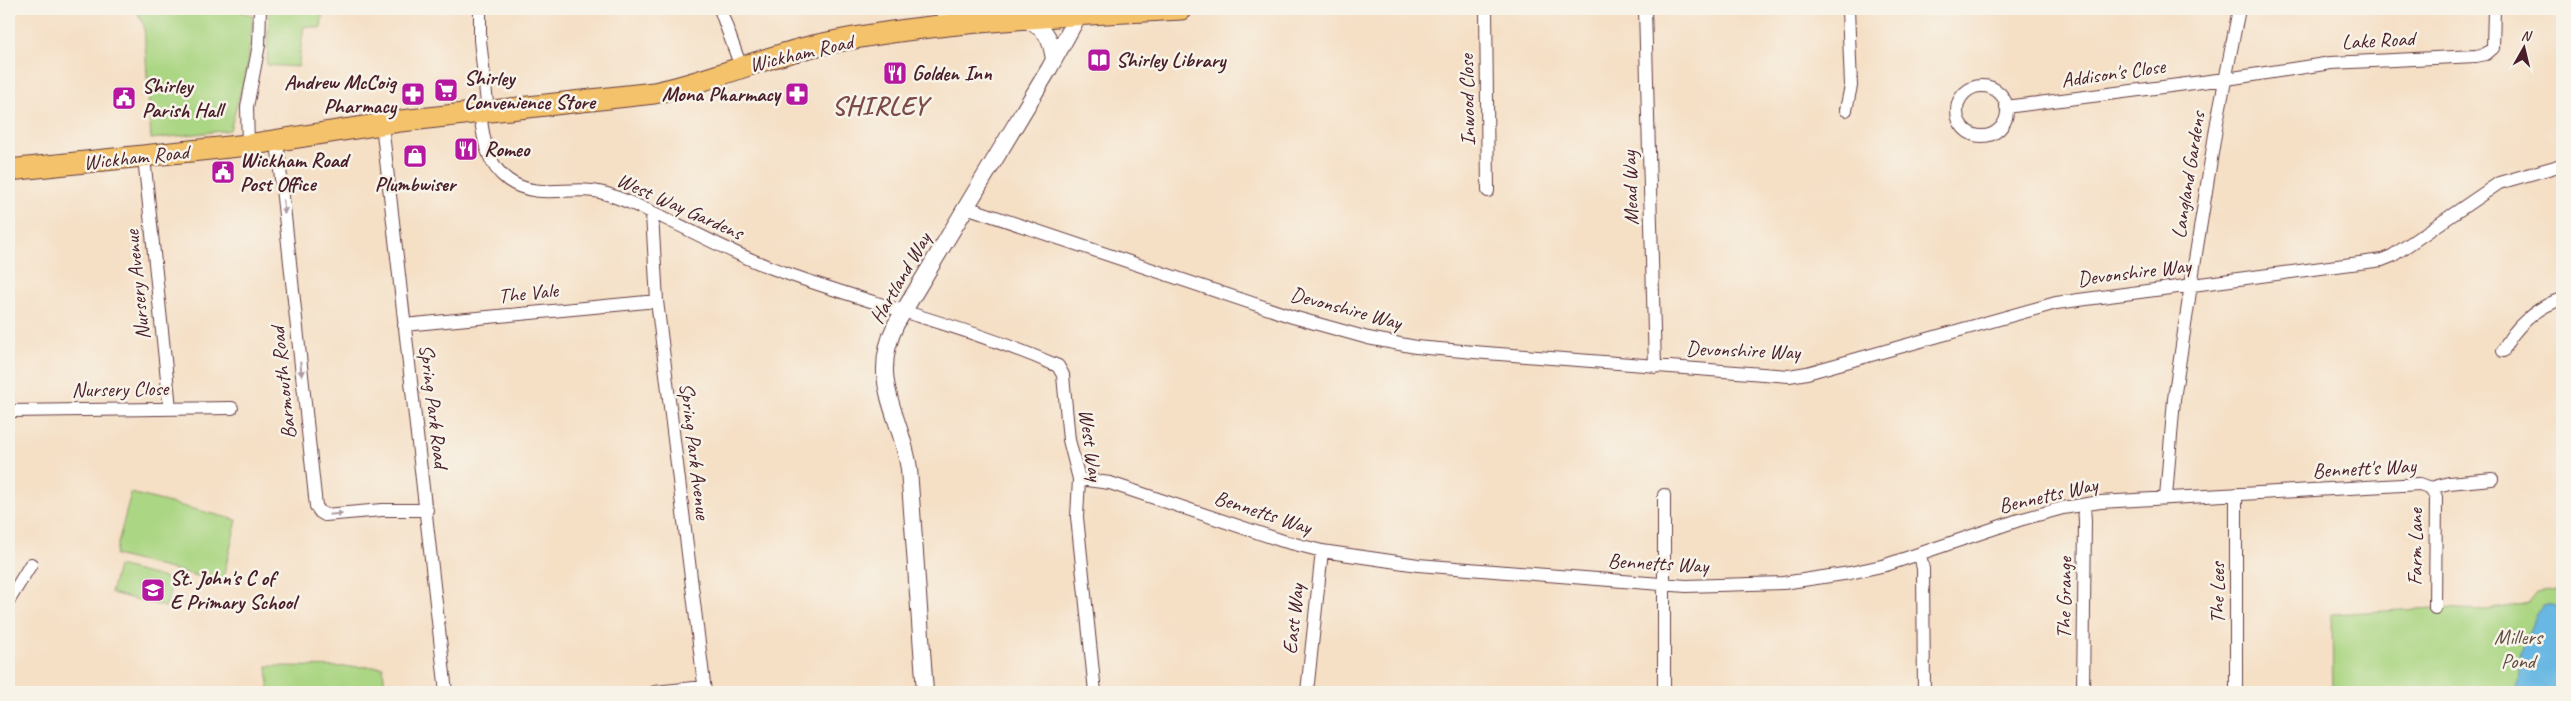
<svg xmlns="http://www.w3.org/2000/svg" width="2571" height="701" viewBox="0 0 2571 701" font-family="Caveat,sans-serif">
	<rect width="100%" height="100%" fill="#f7f3e8"/>
	<filter id="ink" filterUnits="userSpaceOnUse"><feTurbulence type="fractalNoise" baseFrequency=".02" numOctaves="2"/><feDisplacementMap in="SourceGraphic" scale="10" xChannelSelector="R" yChannelSelector="G"/><feConvolveMatrix kernelMatrix="1 2 1 2 8 2 1 2 1" color-interpolation-filters="sRGB"/></filter>
	<filter id="wash" filterUnits="userSpaceOnUse"><feTurbulence type="fractalNoise" baseFrequency=".0096" numOctaves="4" result="noise"/><feDisplacementMap in="SourceGraphic" scale="20" xChannelSelector="R" yChannelSelector="G"/><feGaussianBlur stdDeviation="1.12" result="paint"/><feColorMatrix in="noise" values="0 0 0 0 0 0 0 0 0 0 0 0 0 0 0 0 0 1.4 0 .05"/><feComposite in="paint" operator="in"/></filter>
	<g filter="url(#wash)">
		<rect width="100%" height="100%" fill="#f5dfc5"/>
		<path fill="#abd683" stroke="#7a7a57" d="M136 9H231L253 15 248 65 230 130 151 139 144 26Z
			M269 9H323L321 28 304 26 298 67 267 65Z
			M131 493 237 520 222 582 115 555Z
			M118 566 173 580 166 607 111 593Z
			M2559 590 2562 595V692H2333L2332 614 2435 608 2487 610 2529 603 2537 593Z
			M267 666 383 667 385 692H269Z"/>
		<path fill="#68b8e3" stroke="#596c87" d="M2552 604 2557 605 2562 610V692H2515L2518 683 2521 652 2536 614 2543 606Z"/>
	</g>
	<g filter="url(#ink)">
		<g fill="none" stroke-linecap="round" stroke-linejoin="round">
			<g stroke="#643c42" stroke-width="14">
				<path id="minor" d="M480 9V40L488 112
					M720 9 741 67
					M943 9 945 26
					M1486 9 1488 191
					M1645 9 1655 367
					M1957 111a25 25 0 1 1 50 0a25 25 0 1 1-50 0Z
					M2006 107 2233 78 2331 63 2476 56 2486 54 2493 48 2494 9
					M1846 110 1851 86 1848 9
					M480 112C483 137 486 164 508 180 539 202 574 183 607 194 663 213 714 246 769 267 864 303 965 325 1058 366L1063 375 1069 440 1079 479 1077 517 1095 692
					M382 124 446 692
					M277 141 316 506 320 512 325 515 382 510H427
					M248 145 247 107 259 45 260 9
					M144 157 170 408
					M966 207 1293 317 1368 338 1416 347 1486 353 1789 376 1807 373 2056 303 2382 260 2392 256 2499 183 2562 165
					M652 214 657 301 705 692
					M404 325 657 301
					M2503 351C2513 328 2538 306 2562 299
					M9 411 232 408
					M1079 479 1110 483 1283 541 1322 551 1418 565 1686 586 1783 583 1850 573 1886 565 2019 520 2063 508 2100 502 2420 484 2431 488 2449 483 2492 479
					M2431 488 2436 497 2435 608
					M2166 497 2174 399 2191 285 2217 122 2239 9
					M1920 554 1923 569 1924 692
					M9 600 31 564
					M655 692 704 687
					M1307 692 1322 551
					M1664 692V495
					M2083 692 2085 521 2084 505
					M2236 692V494"/>
			</g>
			<g stroke="#643c42" stroke-width="18">
				<path id="tertiary" d="M1022 19C1045 26 1051 37 1054 60
					M925 692 909 469C901 413 868 382 896 324L1049 69 1082 9"/>
			</g>
			<g stroke="#643c42" stroke-width="23">
				<path id="trunk" d="M9 170 248 145 401 121 654 93C710 82 762 57 818 45 937 20 1060 16 1181 9"/>
			</g>
			<use href="#minor" stroke="#fff" stroke-width="12"/>
			<use href="#tertiary" stroke="#fff" stroke-width="16"/>
			<use href="#trunk" stroke="#f4c26a" stroke-width="21"/>
		</g>
		<defs><path id="oneway-solid" d="M-6-.8H1V-3.2L6.5 0L1 3.2V.8H-6Z" transform="scale(1.25)"/></defs>
		<g fill="#ae9aa0">
			<use href="#oneway-solid" transform="translate(284 207) rotate(84)"/>
			<use href="#oneway-solid" transform="translate(301 369) rotate(84)"/>
			<use href="#oneway-solid" transform="translate(336 514) rotate(-5)"/>
		</g>
	</g>
	<defs>
		<g id="library-square" transform="scale(1.25)"><rect x="-9" y="-9" width="18" height="18" rx="4" fill="#b5179e" stroke="#f7f3e8"/><path d="M-6-4Q-3-5.5-.7-3.5V5Q-3 3-6 4ZM6-4Q3-5.5 .7-3.5V5Q3 3 6 4Z" fill="#fff"/></g>
		<g id="restaurant-square" transform="scale(1.25)"><rect x="-9" y="-9" width="18" height="18" rx="4" fill="#b5179e" stroke="#f7f3e8"/><path d="M-5-6h1v4h1v-4h1v4h1v-4h1v5L-1.5 .5V6h-2V.5L-5-1ZM5-6V6H3V1.5H1.5Q1.5-4 5-6Z" fill="#fff"/></g>
		<g id="supermarket-square" transform="scale(1.25)"><rect x="-9" y="-9" width="18" height="18" rx="4" fill="#b5179e" stroke="#f7f3e8"/><path d="M-6-5.5h2.5l.6 2H6L4.5 2H-2.5L-4.4-4H-6ZM-1.5 3.2a1.3 1.3 0 1 0 .1 0ZM3 3.2a1.3 1.3 0 1 0 .1 0Z" fill="#fff"/></g>
		<g id="pharmacy-square" transform="scale(1.25)"><rect x="-9" y="-9" width="18" height="18" rx="4" fill="#b5179e" stroke="#f7f3e8"/><path d="M-2-6h4v4h4v4h-4v4h-4v-4h-4v-4h4Z" fill="#fff"/></g>
		<g id="civic-square" transform="scale(1.25)"><rect x="-9" y="-9" width="18" height="18" rx="4" fill="#b5179e" stroke="#f7f3e8"/><path d="M-.6-6.5H3V-4.5H.6V-3L4-1V1h2V6H-6V1h2V-1L-.6-3ZM-1.2 2.5V6h2.4V2.5Z" fill="#fff"/></g>
		<g id="shop-square" transform="scale(1.25)"><rect x="-9" y="-9" width="18" height="18" rx="4" fill="#b5179e" stroke="#f7f3e8"/><path d="M-5-2.5h2.3a2.7 3.5 0 0 1 5.4 0H5L5.5 6h-11ZM-1.5-2.5h3a1.5 2.3 0 0 0-3 0Z" fill="#fff"/></g>
		<g id="school-square" transform="scale(1.25)"><rect x="-9" y="-9" width="18" height="18" rx="4" fill="#b5179e" stroke="#f7f3e8"/><path d="M0-5L7-2L0 1L-7-2ZM-4 1L0 2.5L4 1V4Q0 6-4 4Z" fill="#fff"/></g>
	</defs>
	<g fill-rule="evenodd">
		<use href="#library-square" x="1099" y="60"/>
		<use href="#restaurant-square" x="895" y="73"/>
		<use href="#supermarket-square" x="446" y="90"/>
		<use href="#pharmacy-square" x="413" y="94"/>
		<use href="#pharmacy-square" x="797" y="94"/>
		<use href="#civic-square" x="124" y="98"/>
		<use href="#restaurant-square" x="466" y="149"/>
		<use href="#shop-square" x="415" y="156"/>
		<use href="#civic-square" x="223" y="172"/>
		<use href="#school-square" x="153" y="590"/>
	</g>
	<g text-anchor="middle" dominant-baseline="central" stroke-width="5" stroke-linejoin="round" paint-order="stroke">
		<g font-size="21" fill="#4a1f2b" stroke="#f7f3e8">
			<text transform="translate(2378 40) rotate(-3)">Lake Road</text>
			<text transform="translate(801 53) rotate(-13)">Wickham Road</text>
			<text transform="translate(2113 73) rotate(-8)">Addison's Close</text>
			<text transform="translate(1467 100) rotate(-91)">Inwood Close</text>
			<text transform="translate(136 157) rotate(-6)">Wickham Road</text>
			<text transform="translate(2188 175) rotate(-81)">Langland Gardens</text>
			<text transform="translate(1630 188) rotate(-92)">Mead Way</text>
			<text transform="translate(680 206) rotate(24)">West Way Gardens</text>
			<text transform="translate(2134 272) rotate(-7)">Devonshire Way</text>
			<text transform="translate(900 278) rotate(-60)">Hartland Way</text>
			<text transform="translate(137 285) rotate(-96)">Nursery Avenue</text>
			<text transform="translate(528 293) rotate(-6)">The Vale</text>
			<text transform="translate(1346 308) rotate(15)">Devonshire Way</text>
			<text transform="translate(1743 350) rotate(2)">Devonshire Way</text>
			<text transform="translate(283 383) rotate(-96)">Barmouth Road</text>
			<text transform="translate(120 389) rotate(-1)">Nursery Close</text>
			<text transform="translate(434 406) rotate(83)">Spring Park Road</text>
			<text transform="translate(1091 445) rotate(82)">West Way</text>
			<text transform="translate(695 451) rotate(83)">Spring Park Avenue</text>
			<text transform="translate(2364 468) rotate(-3)">Bennett's Way</text>
			<text transform="translate(2048 495) rotate(-13)">Bennetts Way</text>
			<text transform="translate(1263 512) rotate(18)">Bennetts Way</text>
			<text transform="translate(2415 547) rotate(-90)">Farm Lane</text>
			<text transform="translate(1658 563) rotate(3)">Bennetts Way</text>
			<text transform="translate(2217 593) rotate(-90)">The Lees</text>
			<text transform="translate(2064 598) rotate(-89)">The Grange</text>
			<text transform="translate(1293 619) rotate(-84)">East Way</text>
		</g>
		<g font-size="21" font-weight="bold" fill="#4a1f2b" stroke="#f7f3e8" text-anchor="start">
			<text x="1116" y="60">Shirley Library</text>
			<text x="912" y="73">Golden Inn</text>
			<text x="464" y="78">Shirley<tspan x="464" dy="24">Convenience Store</tspan></text>
			<text x="396" y="82" text-anchor="end">Andrew McCoig<tspan x="396" dy="24">Pharmacy</tspan></text>
			<text x="142" y="86">Shirley<tspan x="142" dy="24">Parish Hall</tspan></text>
			<text x="780" y="94" text-anchor="end">Mona Pharmacy</text>
			<text x="484" y="149">Romeo</text>
			<text x="240" y="160">Wickham Road<tspan x="240" dy="24">Post Office</tspan></text>
			<text x="415" y="184" text-anchor="middle">Plumbwiser</text>
			<text x="170" y="578">St. John's C of<tspan x="170" dy="24">E Primary School</tspan></text>
		</g>
		<g font-size="21" fill="#624d41" stroke="#f7f3e8">
			<text x="2518" y="637">Millers<tspan x="2518" dy="24">Pond</tspan></text>
		</g>
		<g font-size="26" font-weight="bold" letter-spacing="1" fill="#7c4a49" stroke="#f7f3e8">
			<text x="880" y="105">SHIRLEY</text>
		</g>
	</g>
	<rect width="2571" height="701" fill="none" stroke="#f7f3e8" stroke-width="30"/>
	<g transform="translate(2524 48) rotate(8)" stroke="#f7f3e8" stroke-width="4" paint-order="stroke">
	<path d="M0-4L9 19L0 12L-9 19Z" fill="#4a1f2b"/>
	<text y="-8" font-size="14" font-weight="bold" text-anchor="middle" fill="#4a1f2b">N</text>
	</g>
</svg>
